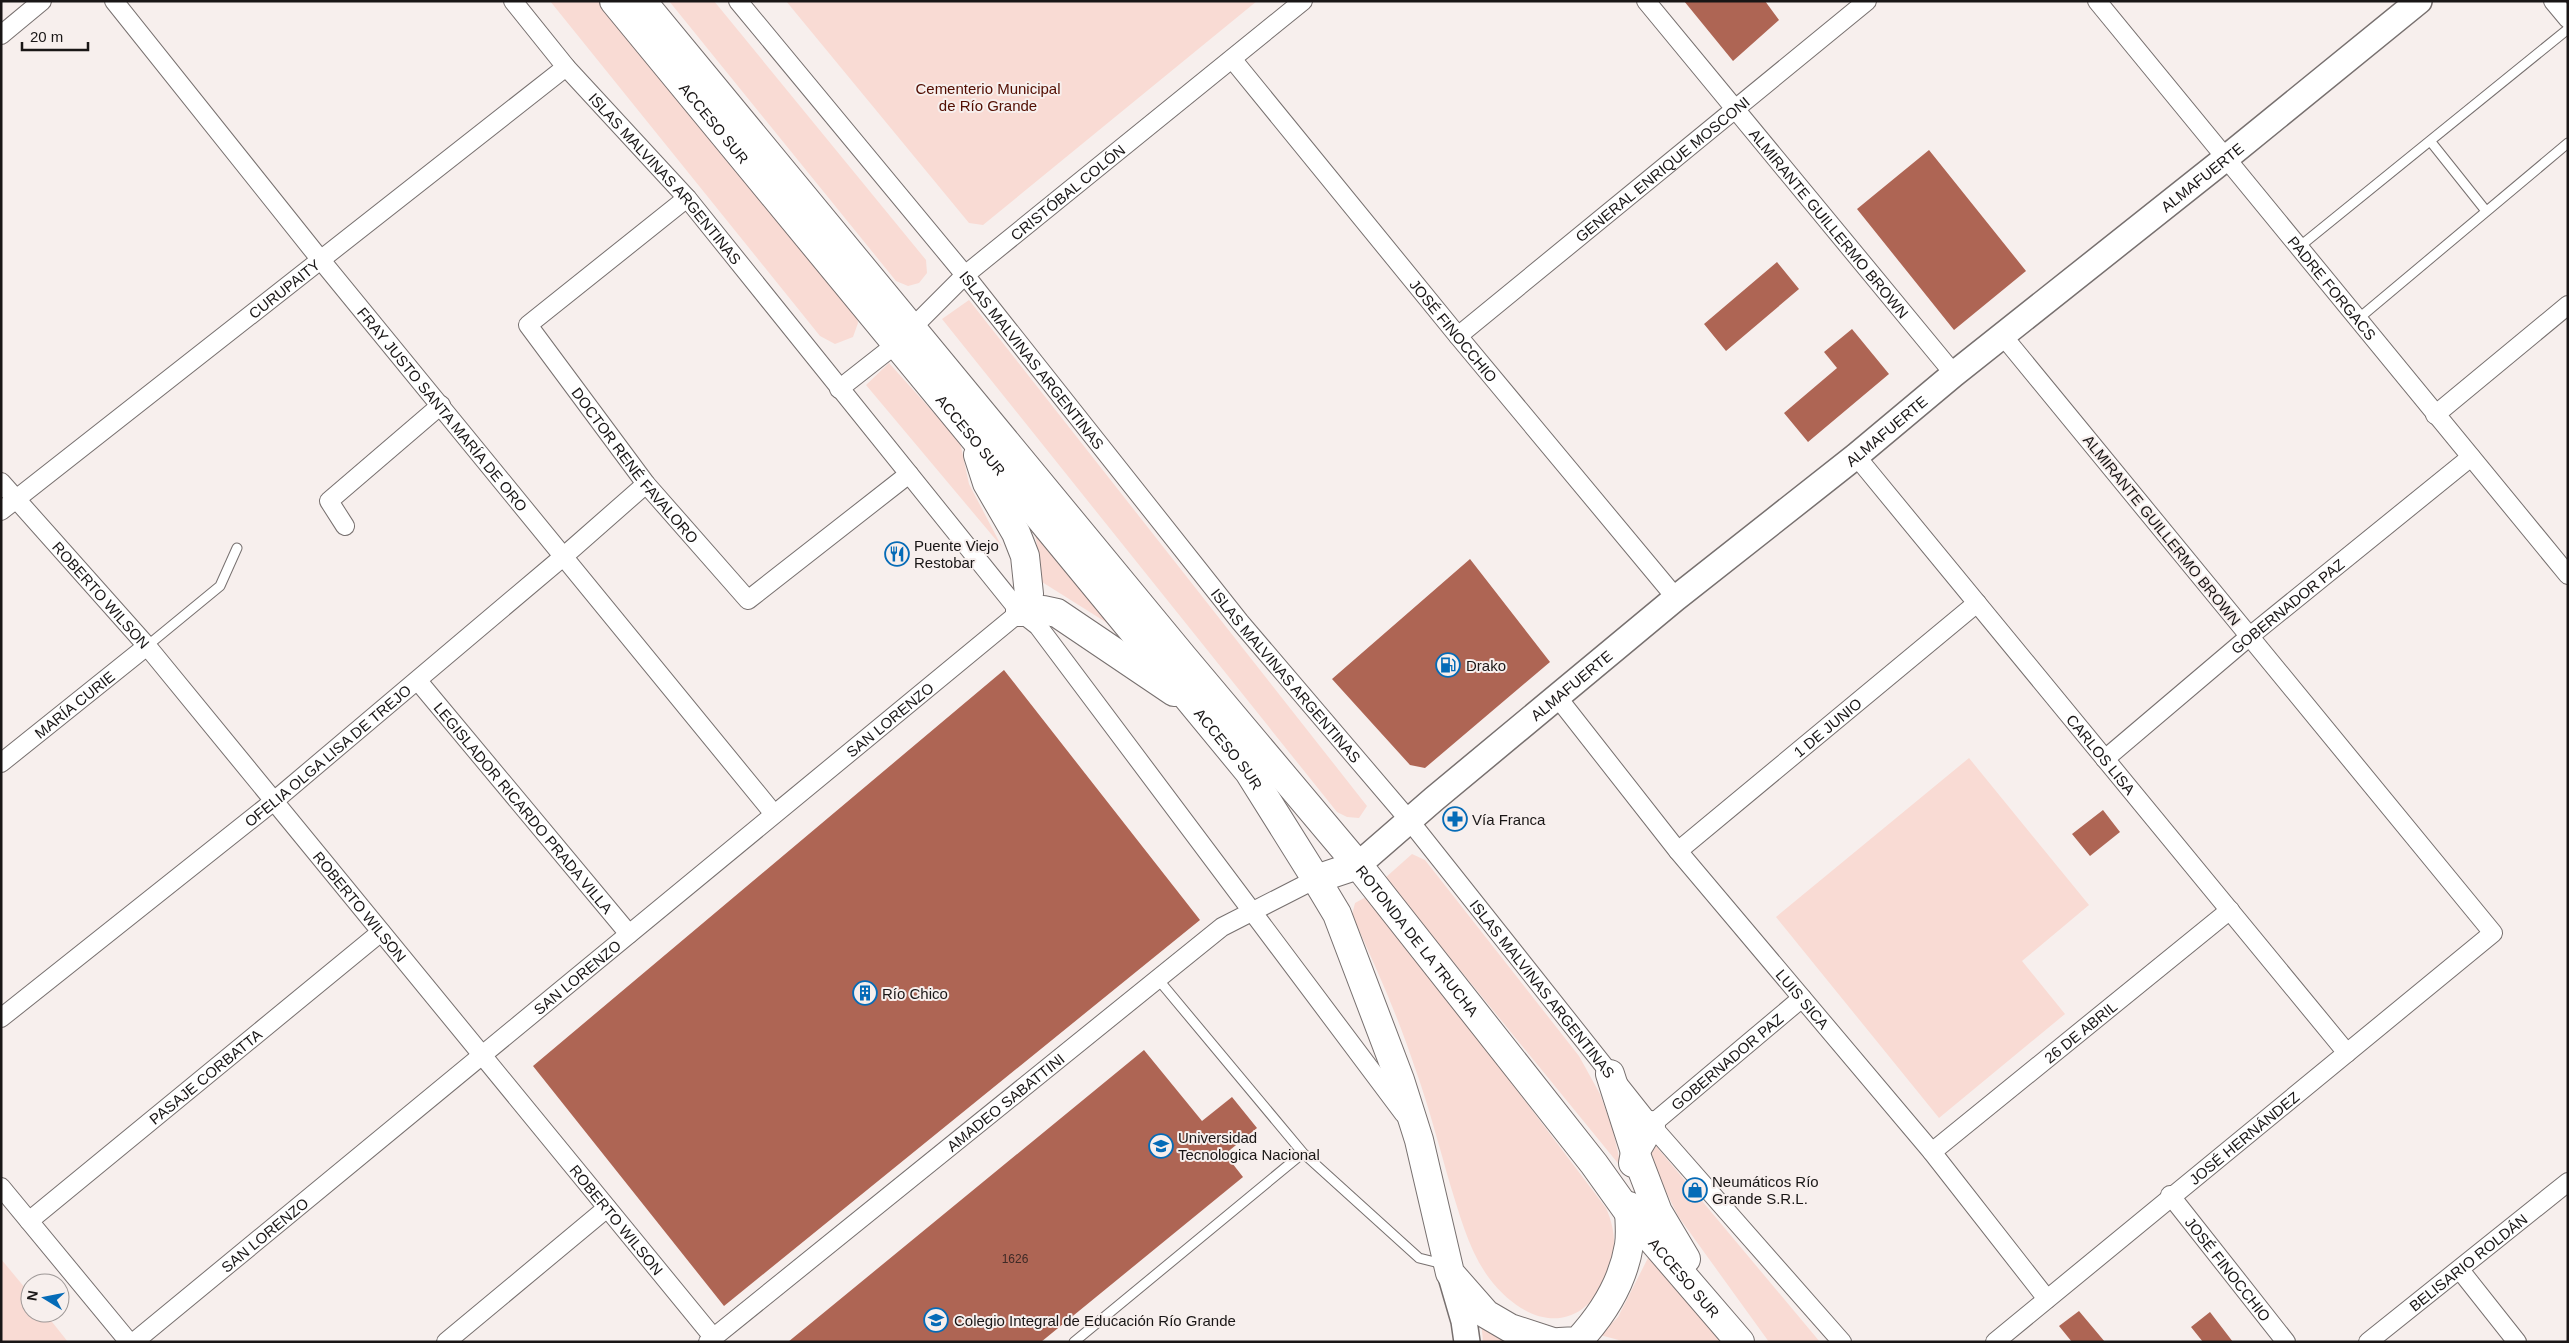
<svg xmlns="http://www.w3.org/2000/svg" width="2569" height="1343" viewBox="0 0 2569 1343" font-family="Arial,sans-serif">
	<rect width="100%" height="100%" fill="#f7efed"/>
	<path fill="#f9dbd4" d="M550 1H602L856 312 858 323 853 337 835 344 820 336Z
		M669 1H714L926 260 927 273 919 283 908 286 896 281Z
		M786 1H1257L983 225 969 223Z
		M969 300 1367 806 1359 818 1347 817 1337 812 942 319Z
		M889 363 960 442 969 484 1002 547 866 385Z
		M1034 525 1120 631 1042 582Z
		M1969 758 2089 905 2022 961 2065 1014 1939 1118 1776 917Z
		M1412 854 1425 860 1579 1056 1600 1094 1613 1130 1621 1167 1385 878Z
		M1366 897 1374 901 1606 1208C1617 1233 1617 1256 1605 1280 1576 1339 1523 1323 1489 1278 1469 1251 1460 1216 1450 1184 1439 1146 1429 1107 1415 1068 1398 1016 1375 965 1352 915L1355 903Z
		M1651 1140 1820 1342H1769L1678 1216 1648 1155Z
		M1651 1252 1724 1342H1626L1600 1335 1618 1317Z
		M1 1259 30 1294V1313H45L68 1342H1Z
		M1481 1319 1489 1330 1506 1342H1483Z"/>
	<path fill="#ae6554" d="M1684 1H1765L1779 20 1733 61Z
		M1929 150 2026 271 1954 330 1857 209Z
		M1777 262 1799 289 1726 351 1704 324Z
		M1852 329 1889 374 1808 442 1784 413 1837 368 1824 352Z
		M1470 559 1550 662 1425 768 1410 765 1332 679Z
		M1004 670 1200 920 724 1306 533 1066Z
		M2103 810 2120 832 2090 856 2072 834Z
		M1144 1050 1202 1121 1232 1097 1257 1128 1225 1154 1243 1177 1041 1342H788Z
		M2079 1311 2105 1342H2072L2059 1326Z
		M2210 1312 2233 1342H2203L2191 1327Z"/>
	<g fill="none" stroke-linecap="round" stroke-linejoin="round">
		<g stroke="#77706f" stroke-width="11">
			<path id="lane" d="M2431 142 2486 211
				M2299 247 2568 29
				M2358 319 2568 143
				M147 646 220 586 237 548
				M1157 978 1303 1153 1419 1258 1443 1264
				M1074 1342 1303 1153"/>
		</g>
		<g stroke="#77706f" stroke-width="20">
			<g id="street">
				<path id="s1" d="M114 1 320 259 774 814"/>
				<path id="s2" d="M513 1 566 67 687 198 1020 612 1038 626 1404 1114"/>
				<path id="s3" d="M738 1 965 275 1240 622 1409 820 1651 1125 1842 1342"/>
				<path id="s4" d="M1646 1 1954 374"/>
				<path id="s5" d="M2097 1 2568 575"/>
				<path d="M2553 1 2568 19"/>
				<path d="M1 35 42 1"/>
				<path id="s6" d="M1233 60 1458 336 1676 598"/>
				<path id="s7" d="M687 198 528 325 646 484 748 600 909 474"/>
				<path id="s8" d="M1458 336 1867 1"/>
				<path id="s9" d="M839 389 895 345 965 275 1303 1"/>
				<path d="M2435 415 2568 305"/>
				<path id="s10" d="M1856 456 2347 1053"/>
				<path id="s11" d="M1 482 147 646 713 1337"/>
				<path id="s12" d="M1 511 566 67"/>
				<path d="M345 526 329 501 441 405"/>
				<path id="s13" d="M418 681 629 934"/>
				<path id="s14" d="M1558 698 1678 851 1932 1152 2047 1299"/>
				<path id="s15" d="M2105 759 2250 636 2471 457"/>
				<path id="s16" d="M1 763 147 646"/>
				<path id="s17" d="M1678 851 1977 603"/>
				<path id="s18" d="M1 1018 274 801 564 556 646 484"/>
				<path id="s19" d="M1651 1125 1802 998"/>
				<path id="s20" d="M1932 1152 2230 910"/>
				<path d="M1 1187 129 1342"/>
				<path id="s21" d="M2170 1195 2286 1342"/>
				<path id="s22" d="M29 1221 381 932"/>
				<path d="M2460 1270 2517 1342"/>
				<path id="s23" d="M134 1342 1020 612"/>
				<path d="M446 1342 607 1208"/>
				<path id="s24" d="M708 1342 1222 927 1316 879"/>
				<path id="s25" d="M1995 1342 2493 933 2003 336"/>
				<path id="s26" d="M2368 1342 2568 1182"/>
			</g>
		</g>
		<g stroke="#77706f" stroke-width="28">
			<g id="secondary">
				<path id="s27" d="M1358 865 1434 799 1676 598 1856 456 1954 374 2226 158 2419 1"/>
				<path d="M1450 1273 1464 1321 1467 1342"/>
			</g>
		</g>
		<g stroke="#77706f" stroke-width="30">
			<g id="primary">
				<path id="s28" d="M614 1 1249 772 1316 879"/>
				<path d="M642 1 1183 657 1358 865"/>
				<path d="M978 455 987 483 1016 533 1025 556 1029 594 1020 612"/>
				<path d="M1020 612 1043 610 1057 613 1174 692"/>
				<path d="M1610 1074 1635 1152 1658 1212 1686 1259"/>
				<path d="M1633 1163 1635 1152 1651 1125"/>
				<path id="s29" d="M1553 1342 1510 1328 1486 1314 1450 1273 1419 1140 1400 1080 1337 914 1316 879 1358 865 1594 1164 1629 1213 1740 1342"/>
				<path d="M1559 1342 1578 1341C1603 1314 1623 1283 1629 1245 1631 1233 1629 1218 1629 1206"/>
			</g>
		</g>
		<use href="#lane" stroke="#fff" stroke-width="9"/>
		<use href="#street" stroke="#fff" stroke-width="18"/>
		<use href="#secondary" stroke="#fff" stroke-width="25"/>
		<use href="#primary" stroke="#fff" stroke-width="28"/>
	</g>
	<defs>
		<g id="restaurant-ring" transform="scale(1.25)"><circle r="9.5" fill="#f7efed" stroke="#056bb7" stroke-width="1.5"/><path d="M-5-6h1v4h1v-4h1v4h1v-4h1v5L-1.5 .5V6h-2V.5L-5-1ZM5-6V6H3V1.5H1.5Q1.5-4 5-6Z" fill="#056bb7"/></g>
		<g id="fuel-ring" transform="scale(1.25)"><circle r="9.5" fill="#f7efed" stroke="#056bb7" stroke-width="1.5"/><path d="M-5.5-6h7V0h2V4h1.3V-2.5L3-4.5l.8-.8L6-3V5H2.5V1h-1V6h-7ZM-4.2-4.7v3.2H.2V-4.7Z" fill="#056bb7"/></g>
		<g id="pharmacy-ring" transform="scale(1.25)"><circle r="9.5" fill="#f7efed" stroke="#056bb7" stroke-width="1.5"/><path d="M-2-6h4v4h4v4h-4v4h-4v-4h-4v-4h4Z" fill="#056bb7"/></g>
		<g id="building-ring" transform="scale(1.25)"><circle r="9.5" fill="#f7efed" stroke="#056bb7" stroke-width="1.5"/><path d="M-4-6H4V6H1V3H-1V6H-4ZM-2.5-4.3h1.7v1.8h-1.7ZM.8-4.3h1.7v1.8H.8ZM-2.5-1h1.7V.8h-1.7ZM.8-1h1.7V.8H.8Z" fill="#056bb7"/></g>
		<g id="university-ring" transform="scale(1.25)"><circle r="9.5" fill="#f7efed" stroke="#056bb7" stroke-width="1.5"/><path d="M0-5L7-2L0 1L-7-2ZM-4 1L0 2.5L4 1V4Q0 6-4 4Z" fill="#056bb7"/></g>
		<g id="shop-ring" transform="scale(1.25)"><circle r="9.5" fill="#f7efed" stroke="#056bb7" stroke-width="1.5"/><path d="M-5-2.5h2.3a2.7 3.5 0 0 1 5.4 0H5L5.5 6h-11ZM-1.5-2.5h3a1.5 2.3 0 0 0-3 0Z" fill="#056bb7"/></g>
		<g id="school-ring" transform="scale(1.25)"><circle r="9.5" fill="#f7efed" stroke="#056bb7" stroke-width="1.5"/><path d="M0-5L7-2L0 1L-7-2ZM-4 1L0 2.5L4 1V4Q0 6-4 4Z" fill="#056bb7"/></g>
	</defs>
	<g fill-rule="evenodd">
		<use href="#restaurant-ring" x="897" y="554"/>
		<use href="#fuel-ring" x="1448" y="665"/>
		<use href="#pharmacy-ring" x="1455" y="819"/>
		<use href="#building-ring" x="865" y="993"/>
		<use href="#university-ring" x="1161" y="1146"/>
		<use href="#shop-ring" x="1695" y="1190"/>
		<use href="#school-ring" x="936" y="1320"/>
	</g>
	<g text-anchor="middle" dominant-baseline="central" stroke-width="4" stroke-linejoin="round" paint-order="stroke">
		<g font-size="12" fill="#3e2a26">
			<text x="1015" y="1259">1626</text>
		</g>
		<g font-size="15" fill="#520d01" stroke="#f7efed">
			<text x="988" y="88">Cementerio Municipal<tspan x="988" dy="17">de Río Grande</tspan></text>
		</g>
		<g font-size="15" fill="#191616" stroke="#f7efed">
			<text stroke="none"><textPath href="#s28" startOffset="158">ACCESO SUR</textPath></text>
			<text stroke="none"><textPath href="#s8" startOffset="264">GENERAL ENRIQUE MOSCONI</textPath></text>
			<text stroke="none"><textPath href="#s27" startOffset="1089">ALMAFUERTE</textPath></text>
			<text stroke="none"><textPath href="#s2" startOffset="234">ISLAS MALVINAS ARGENTINAS</textPath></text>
			<text stroke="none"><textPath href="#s9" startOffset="302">CRISTÓBAL COLÓN</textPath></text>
			<text stroke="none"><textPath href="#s4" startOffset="288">ALMIRANTE GUILLERMO BROWN</textPath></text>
			<text stroke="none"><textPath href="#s12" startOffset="360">CURUPAITY</textPath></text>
			<text stroke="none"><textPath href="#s5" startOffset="371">PADRE FORGACS</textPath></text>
			<text stroke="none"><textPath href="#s6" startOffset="349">JOSÉ FINOCCHIO</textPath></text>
			<text stroke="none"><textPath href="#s3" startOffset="464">ISLAS MALVINAS ARGENTINAS</textPath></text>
			<text stroke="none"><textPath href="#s1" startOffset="524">FRAY JUSTO SANTA MARÍA DE ORO</textPath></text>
			<text stroke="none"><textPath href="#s27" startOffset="684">ALMAFUERTE</textPath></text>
			<text stroke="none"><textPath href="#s28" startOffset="562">ACCESO SUR</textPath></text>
			<text stroke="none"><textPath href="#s7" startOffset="380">DOCTOR RENÉ FAVALORO</textPath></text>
			<text transform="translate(2162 530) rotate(51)">ALMIRANTE GUILLERMO BROWN</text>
			<text stroke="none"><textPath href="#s11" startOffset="151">ROBERTO WILSON</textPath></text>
			<text stroke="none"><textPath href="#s15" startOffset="238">GOBERNADOR PAZ</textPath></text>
			<text stroke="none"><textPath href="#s3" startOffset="869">ISLAS MALVINAS ARGENTINAS</textPath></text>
			<text stroke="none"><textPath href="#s27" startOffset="279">ALMAFUERTE</textPath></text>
			<text stroke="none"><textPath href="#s16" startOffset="94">MARÍA CURIE</textPath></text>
			<text stroke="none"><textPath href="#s23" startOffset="979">SAN LORENZO</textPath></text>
			<text stroke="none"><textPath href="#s17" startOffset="194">1 DE JUNIO</textPath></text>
			<text stroke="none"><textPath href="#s28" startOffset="968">ACCESO SUR</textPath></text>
			<text stroke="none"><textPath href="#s10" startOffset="386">CARLOS LISA</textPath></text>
			<text stroke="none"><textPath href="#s18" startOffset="419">OFELIA OLGA LISA DE TREJO</textPath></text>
			<text stroke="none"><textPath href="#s13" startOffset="165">LEGISLADOR RICARDO PRADA VILLA</textPath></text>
			<text stroke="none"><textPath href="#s11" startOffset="556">ROBERTO WILSON</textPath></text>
			<text stroke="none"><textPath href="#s29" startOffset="686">ROTONDA DE LA TRUCHA</textPath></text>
			<text stroke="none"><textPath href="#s23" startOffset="574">SAN LORENZO</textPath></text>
			<text stroke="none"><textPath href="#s3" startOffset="1274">ISLAS MALVINAS ARGENTINAS</textPath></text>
			<text stroke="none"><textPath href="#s14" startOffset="388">LUIS SICA</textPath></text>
			<text stroke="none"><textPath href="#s20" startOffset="191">26 DE ABRIL</textPath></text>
			<text stroke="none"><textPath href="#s19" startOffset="99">GOBERNADOR PAZ</textPath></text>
			<text stroke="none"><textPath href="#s22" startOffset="228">PASAJE CORBATTA</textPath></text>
			<text stroke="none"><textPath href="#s24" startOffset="382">AMADEO SABATTINI</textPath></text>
			<text stroke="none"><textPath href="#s25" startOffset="322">JOSÉ HERNÁNDEZ</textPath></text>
			<text stroke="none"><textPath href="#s11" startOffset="961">ROBERTO WILSON</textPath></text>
			<text stroke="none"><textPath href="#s23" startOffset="169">SAN LORENZO</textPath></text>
			<text stroke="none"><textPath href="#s26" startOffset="128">BELISARIO ROLDÁN</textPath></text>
			<text stroke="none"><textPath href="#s21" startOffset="94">JOSÉ FINOCCHIO</textPath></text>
			<text stroke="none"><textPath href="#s29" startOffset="1116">ACCESO SUR</textPath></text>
		</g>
		<g font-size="15" fill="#191616" stroke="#f7efed" text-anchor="start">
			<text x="914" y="545">Puente Viejo<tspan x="914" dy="17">Restobar</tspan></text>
			<text x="1466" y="665">Drako</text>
			<text x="1472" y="819">Vía Franca</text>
			<text x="882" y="993">Río Chico</text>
			<text x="1178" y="1137">Universidad<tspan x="1178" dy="17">Tecnologica Nacional</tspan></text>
			<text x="1712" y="1181">Neumáticos Río<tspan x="1712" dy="17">Grande S.R.L.</tspan></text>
			<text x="954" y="1320">Colegio Integral de Educación Río Grande</text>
		</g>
	</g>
	<rect width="2569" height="1343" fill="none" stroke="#191616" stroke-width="5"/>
	<g transform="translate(45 1298) rotate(280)"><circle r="24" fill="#f7efed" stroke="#9e9897"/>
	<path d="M0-4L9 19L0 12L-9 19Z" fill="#056bb7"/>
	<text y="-8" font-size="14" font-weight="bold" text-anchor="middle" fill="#191616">N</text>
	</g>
	<path d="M22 42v8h66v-8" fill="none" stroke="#191616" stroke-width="2.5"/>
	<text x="30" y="42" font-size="15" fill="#191616" stroke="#f7efed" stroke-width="4" paint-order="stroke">20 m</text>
</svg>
